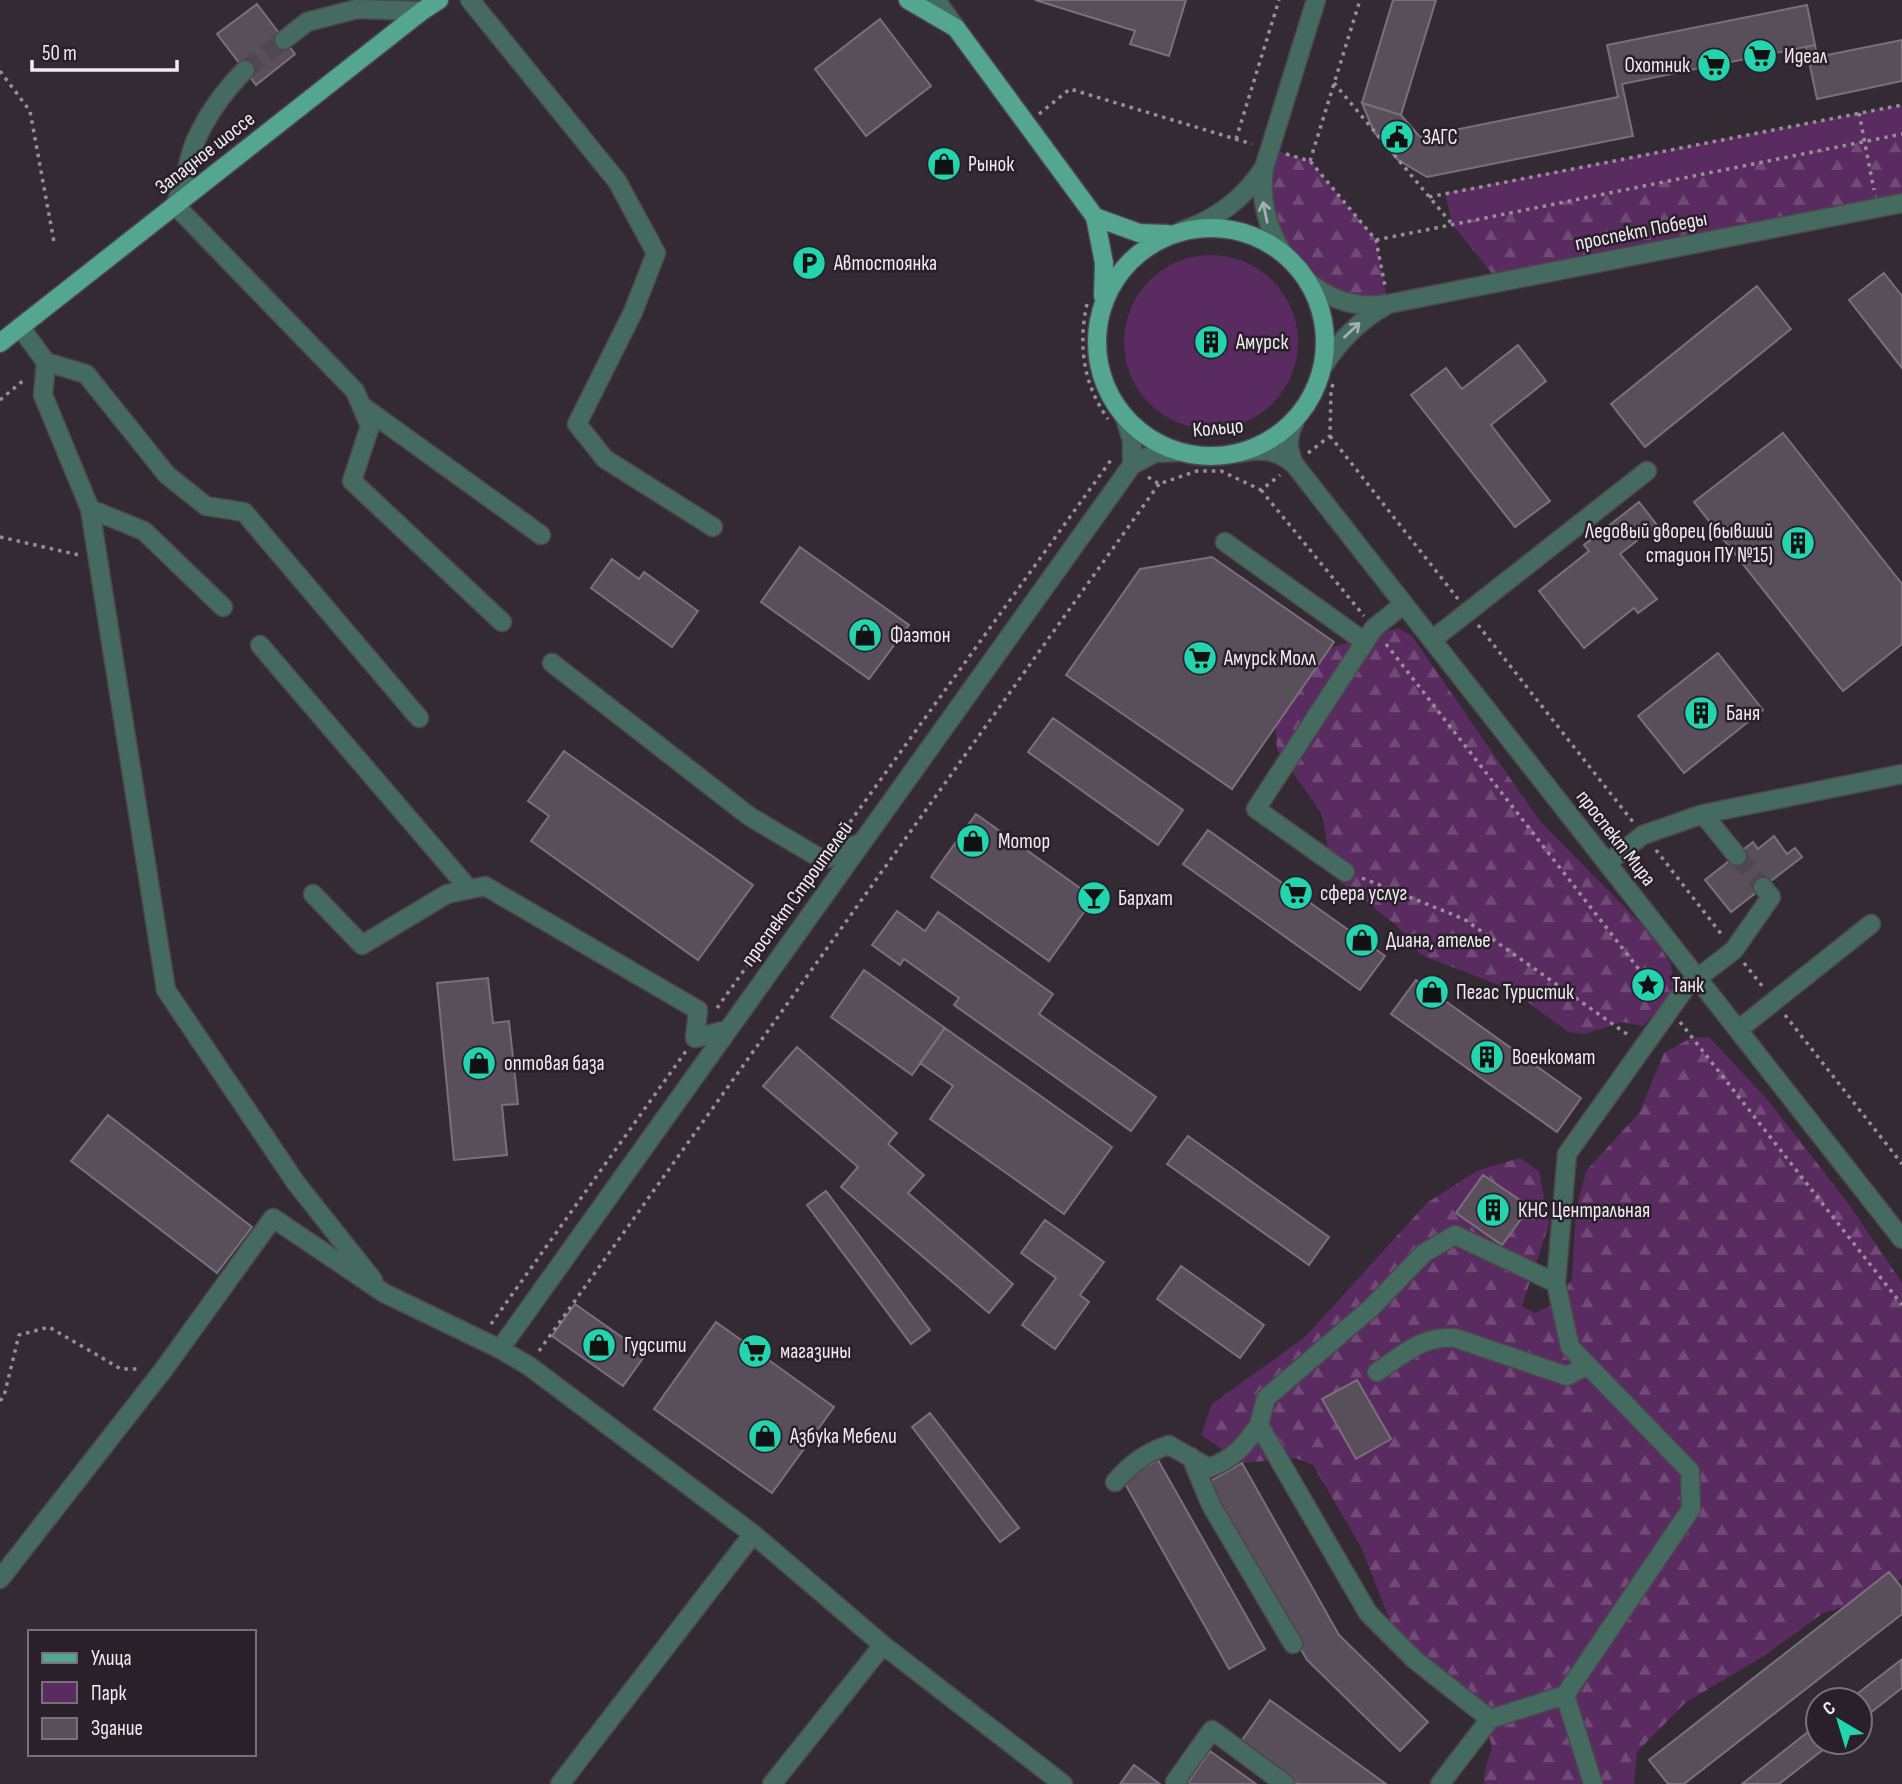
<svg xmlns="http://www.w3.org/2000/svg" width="1902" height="1784" viewBox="0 0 1902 1784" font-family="'Sofia Sans Condensed',sans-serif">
	<defs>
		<pattern id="forest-firs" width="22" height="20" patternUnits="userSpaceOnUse" patternTransform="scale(1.75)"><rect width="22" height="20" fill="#5a2b60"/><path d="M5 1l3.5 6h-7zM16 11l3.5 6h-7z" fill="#724a77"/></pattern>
	</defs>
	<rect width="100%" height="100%" fill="#332a34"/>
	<path fill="#5a2b60" d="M1902 105V134L1452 224 1445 193Z
		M1124 342a87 87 0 1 1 174 0a87 87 0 1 1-174 0Z"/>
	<path fill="url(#forest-firs)" d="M1902 134V203L1499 282 1452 224Z
		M1270 149 1310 161 1376 240 1388 304 1310 283 1298 266 1282 252 1268 224Z
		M1398 628 1412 636 1539 820 1652 935 1670 963 1676 990 1643 1026 1622 1022 1585 1034 1568 1032 1512 990 1421 955 1396 925 1343 884 1331 867 1322 814 1277 750 1275 718 1285 692 1333 647Z
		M1709 1037 1767 1099 1848 1203 1902 1283V1578L1874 1597 1823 1613 1764 1656 1685 1703 1637 1752 1634 1784H1484V1774L1492 1746 1479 1705 1404 1656 1361 1547 1313 1465 1296 1458 1242 1463 1201 1435 1212 1404 1305 1337 1427 1203 1478 1170 1520 1158 1539 1171 1549 1224 1522 1306 1535 1313 1556 1303 1572 1279 1576 1210 1586 1171 1639 1113 1664 1053 1691 1038Z"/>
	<path fill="#594f5a" stroke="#7a6f7b" stroke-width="2" d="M1035 0H1186L1169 56 1130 44 1135 31Z
		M1393 0H1436L1401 115 1362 103Z
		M257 4 295 54 256 85 217 34Z
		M1807 5 1815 45 1622 84 1633 136 1427 177 1398 160 1374 132 1362 103 1401 115 1420 137 1618 97 1607 45Z
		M880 19 931 86 866 136 815 69Z
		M1902 40V81L1817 99 1806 47 1815 45 1817 57Z
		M1884 273 1902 296V368L1849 300Z
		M1757 286 1791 329 1645 447 1611 404Z
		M1518 345 1546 381 1491 425 1550 501 1515 527 1411 395 1446 368 1462 389Z
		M1783 433 1902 584V644L1843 691 1694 502Z
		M1639 502 1657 525 1620 554 1657 599 1638 613 1634 608 1584 648 1539 591 1589 551 1584 545Z
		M800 547 909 625 869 679 761 602Z
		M1212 557 1334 642 1232 789 1066 675 1140 569Z
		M612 559 639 579 644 572 698 611 672 647 591 588Z
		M1718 653 1763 710 1684 773 1638 716Z
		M1053 718 1183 810 1158 845 1028 752Z
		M564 751 753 885 698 960 531 841 549 816 528 801Z
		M976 814 1094 898 1049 961 931 877Z
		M1208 830 1385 956 1360 990 1183 864Z
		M1774 836 1787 854 1795 848 1802 857 1731 912 1705 880 1753 842 1758 849Z
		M897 911 925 931 938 912 1053 994 1039 1014 1156 1097 1131 1131 954 1005 959 998 904 959 900 965 872 945Z
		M864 970 945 1028 912 1075 831 1017Z
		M488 978 493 1023 509 1021 518 1104 502 1105 507 1155 454 1160 437 983Z
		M1416 980 1581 1098 1557 1132 1391 1014Z
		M945 1028 1112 1147 1064 1214 930 1119 953 1086 920 1063Z
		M797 1047 897 1133 888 1144 924 1175 908 1193 1013 1284 989 1313 841 1187 858 1167 763 1086Z
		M108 1115 252 1227 217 1273 71 1161Z
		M1188 1136 1329 1237 1309 1265 1167 1164Z
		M1483 1175 1530 1207 1502 1245 1456 1213Z
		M826 1191 930 1330 911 1344 807 1205Z
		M1045 1220 1104 1262 1080 1295 1089 1302 1055 1349 1022 1325 1056 1278 1021 1253Z
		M1181 1266 1264 1325 1240 1358 1157 1299Z
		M575 1304 646 1354 623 1386 552 1336Z
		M716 1322 834 1407 772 1493 654 1409Z
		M1357 1380 1391 1439 1356 1459 1322 1399Z
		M930 1413 1019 1528 1000 1542 912 1427Z
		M1158 1460 1265 1649 1229 1669 1123 1480Z
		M1242 1463 1339 1635 1428 1722 1400 1751 1307 1660 1207 1483Z
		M1889 1572 1902 1588V1614L1684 1784H1668L1649 1760Z
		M1901 1660 1902 1688 1860 1721V1700H1849Z
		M1270 1700 1386 1784H1297L1240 1743Z
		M1818 1724V1742H1833L1779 1784H1742Z
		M1210 1751 1256 1784H1187Z
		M1134 1765 1160 1784H1120Z"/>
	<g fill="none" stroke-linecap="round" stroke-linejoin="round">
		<path stroke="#504750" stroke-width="18" stroke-dasharray="18 9" stroke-linecap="butt" d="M245 70 284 40
			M1737 856 1763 887"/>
		<g stroke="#4e454f" stroke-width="21">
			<path id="minor" d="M470 0 617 181 656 253 633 312 577 424 605 459 713 527
				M936 0 956 28
				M284 40 307 22 357 9 422 11
				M245 70C224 91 207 115 195 142 187 163 185 185 175 205L355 391 370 426 352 481 502 622
				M1182 231C1218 218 1243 199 1264 168
				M1282 252C1266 225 1260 199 1264 168L1316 0
				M1310 283C1334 302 1358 308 1388 304L1902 203
				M20 327 46 362 86 374 167 475 206 506 244 512 419 718
				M46 362 43 395 90 509 166 990 296 1183 373 1280
				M1324 365C1340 340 1359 321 1385 306
				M362 406 541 535
				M1125 418 1132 440V465
				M1240 453C1261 448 1277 450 1294 464L1902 1239
				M1294 464C1287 448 1287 436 1295 421
				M90 509 144 531 223 607
				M1225 542 1365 642
				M1432 640 1647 471
				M260 645 469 889
				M552 663 749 816 823 860 858 844
				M1703 814 1737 856
				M1607 863 1643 835 1703 814 1902 774
				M1345 872 1256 809 1374 628 1404 604
				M313 894 362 945 447 894 485 886 698 1010 695 1038 727 1030
				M1738 1030 1871 924
				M500 1349 1132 465 1155 453 1178 452
				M1377 1372C1402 1355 1423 1335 1455 1338L1567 1376 1588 1365
				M1191 1457 1211 1505 1293 1644
				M1115 1482C1131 1464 1146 1452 1169 1445L1209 1468C1235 1458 1243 1447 1259 1425
				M0 1579 164 1369 273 1218 384 1293 500 1349 529 1366 753 1534 883 1645 1063 1784
				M1565 1695 1593 1784
				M1490 1719 1415 1660 1368 1613 1259 1425 1266 1398 1371 1308 1424 1253 1455 1235 1556 1283
				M560 1784 753 1534
				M772 1784 883 1645
				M1178 1784 1175 1782 1212 1730 1285 1784
				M1440 1784 1490 1719 1565 1695 1691 1509 1690 1471 1570 1347 1556 1283 1567 1154 1686 987 1734 950 1771 897 1763 887"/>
		</g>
		<g stroke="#4e454f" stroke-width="21">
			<path id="major" d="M908 0 956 28 1095 217 1139 233 1168 234
				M1095 217 1104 263 1103 296
				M1097 342a114 114 0 1 1 228 0a114 114 0 1 1-228 0Z
				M0 343 422 11 439 0"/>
		</g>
		<path stroke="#978f98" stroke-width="3.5" stroke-dasharray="3.5 5" stroke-linecap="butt" d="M0 71 30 111 54 242
			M1334 83 1452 224
			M1859 113 1874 190
			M1039 114 1070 89 1252 144
			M1236 139 1279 0
			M1286 154 1310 161 1376 240 1385 286
			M1310 161 1360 0
			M1429 197 1902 105
			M1376 240 1902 134
			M1087 304C1078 345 1083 384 1108 419
			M0 400 25 379
			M1330 436 1458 599
			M1308 453 1330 436 1331 391 1334 380
			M1148 477 1159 484 1197 471H1221L1261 490 1280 475
			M1261 490 1364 616
			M0 537 79 555
			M1478 625 1633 822
			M1386 644 1658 994
			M845 829 1111 460
			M1656 850 1722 935
			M1362 878 1464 919 1631 1037
			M1744 963 1763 987
			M717 1008 812 875
			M1785 1015 1902 1164
			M1680 1022 1902 1305
			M491 1324 686 1051
			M539 1351 1159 484
			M0 1401 4 1396 19 1335 49 1327 121 1369H141"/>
		<use href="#minor" stroke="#456a5f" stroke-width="18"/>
		<use href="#major" stroke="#54a68f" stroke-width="18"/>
	</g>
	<defs><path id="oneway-shaft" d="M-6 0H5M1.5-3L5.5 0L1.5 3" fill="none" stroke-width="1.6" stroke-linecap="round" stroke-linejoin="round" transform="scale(1.75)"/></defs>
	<g stroke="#a4b1b0">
		<use href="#oneway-shaft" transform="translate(1265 212) rotate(-102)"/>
		<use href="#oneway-shaft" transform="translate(1352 330) rotate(-43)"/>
	</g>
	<defs>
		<g id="supermarket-disc" transform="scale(1.75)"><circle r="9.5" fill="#22d5af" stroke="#29202a"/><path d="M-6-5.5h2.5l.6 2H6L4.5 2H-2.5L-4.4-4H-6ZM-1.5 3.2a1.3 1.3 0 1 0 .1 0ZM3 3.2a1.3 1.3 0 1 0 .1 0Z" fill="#111"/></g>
		<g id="civic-disc" transform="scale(1.75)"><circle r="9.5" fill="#22d5af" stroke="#29202a"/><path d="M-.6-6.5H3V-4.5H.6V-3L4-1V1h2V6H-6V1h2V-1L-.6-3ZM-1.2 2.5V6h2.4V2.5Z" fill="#111"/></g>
		<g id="shop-disc" transform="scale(1.75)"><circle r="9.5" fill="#22d5af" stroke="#29202a"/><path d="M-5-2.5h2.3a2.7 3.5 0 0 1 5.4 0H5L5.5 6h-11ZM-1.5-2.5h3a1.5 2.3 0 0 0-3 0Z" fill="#111"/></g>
		<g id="parking-disc" transform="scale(1.75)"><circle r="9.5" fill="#22d5af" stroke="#29202a"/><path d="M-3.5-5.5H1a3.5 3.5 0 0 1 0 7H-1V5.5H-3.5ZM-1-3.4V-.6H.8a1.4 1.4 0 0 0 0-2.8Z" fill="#111"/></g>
		<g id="building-disc" transform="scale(1.75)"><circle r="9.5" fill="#22d5af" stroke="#29202a"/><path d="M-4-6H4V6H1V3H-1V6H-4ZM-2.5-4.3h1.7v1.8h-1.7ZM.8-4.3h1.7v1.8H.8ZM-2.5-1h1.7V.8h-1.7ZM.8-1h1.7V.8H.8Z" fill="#111"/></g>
		<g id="bar-disc" transform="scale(1.75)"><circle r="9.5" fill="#22d5af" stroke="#29202a"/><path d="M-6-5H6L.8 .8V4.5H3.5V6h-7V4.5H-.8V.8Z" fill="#111"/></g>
		<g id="sight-disc" transform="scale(1.75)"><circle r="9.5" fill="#22d5af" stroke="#29202a"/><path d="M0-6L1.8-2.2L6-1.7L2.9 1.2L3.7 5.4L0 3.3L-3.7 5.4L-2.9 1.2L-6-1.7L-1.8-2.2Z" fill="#111"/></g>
	</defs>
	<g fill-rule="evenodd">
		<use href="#supermarket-disc" x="1760" y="56"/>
		<use href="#supermarket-disc" x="1714" y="65"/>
		<use href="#civic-disc" x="1397" y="137"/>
		<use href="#shop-disc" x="944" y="164"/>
		<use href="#parking-disc" x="809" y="263"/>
		<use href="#building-disc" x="1211" y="342"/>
		<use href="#building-disc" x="1798" y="543"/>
		<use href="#shop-disc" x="865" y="635"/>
		<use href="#supermarket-disc" x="1200" y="658"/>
		<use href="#building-disc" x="1701" y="713"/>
		<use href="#shop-disc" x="973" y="841"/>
		<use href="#supermarket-disc" x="1296" y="893"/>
		<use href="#bar-disc" x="1094" y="898"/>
		<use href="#shop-disc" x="1362" y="940"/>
		<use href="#sight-disc" x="1648" y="985"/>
		<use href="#shop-disc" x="1432" y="992"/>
		<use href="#building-disc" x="1487" y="1057"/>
		<use href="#shop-disc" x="479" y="1063"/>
		<use href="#building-disc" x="1493" y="1210"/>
		<use href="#shop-disc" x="599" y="1345"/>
		<use href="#supermarket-disc" x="755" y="1351"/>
		<use href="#shop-disc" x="765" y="1436"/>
	</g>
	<g text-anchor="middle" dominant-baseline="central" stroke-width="5" stroke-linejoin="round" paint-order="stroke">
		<g font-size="21" fill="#f1ebf2" stroke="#29202a" text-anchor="start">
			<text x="1784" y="56">Идеал</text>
			<text x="1690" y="65" text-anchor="end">Охотник</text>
			<text x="1422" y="137">ЗАГС</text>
			<text x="968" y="164">Рынок</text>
			<text x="834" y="263">Автостоянка</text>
			<text x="1236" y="342">Амурск</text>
			<text x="1773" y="531" text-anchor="end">Ледовый дворец (бывший<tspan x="1773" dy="24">cтадион ПУ №15)</tspan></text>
			<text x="890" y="635">Фаэтон</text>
			<text x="1224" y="658">Амурск Молл</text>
			<text x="1726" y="713">Баня</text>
			<text x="998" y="841">Мотор</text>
			<text x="1320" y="893">сфера услуг</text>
			<text x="1118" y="898">Бархат</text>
			<text x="1386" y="940">Диана, ателье</text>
			<text x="1672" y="985">Танк</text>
			<text x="1456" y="992">Пегас Туристик</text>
			<text x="1512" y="1057">Военкомат</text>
			<text x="504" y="1063">оптовая база</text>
			<text x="1518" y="1210">КНС Центральная</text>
			<text x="624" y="1345">Гудсити</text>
			<text x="780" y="1351">магазины</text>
			<text x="790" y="1436">Азбука Мебели</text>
		</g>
		<g font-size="21" fill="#f1ebf2" stroke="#29202a">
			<text transform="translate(205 153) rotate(-38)">Западное шоссе</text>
			<text transform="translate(1641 231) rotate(-11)">проспект Победы</text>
			<text transform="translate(1218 428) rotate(-5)">Кольцо</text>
			<text transform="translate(1616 838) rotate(52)">проспект Мира</text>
			<text transform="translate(797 894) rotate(-54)">проспект Строителей</text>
		</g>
	</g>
	<rect x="28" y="1630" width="228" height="126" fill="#29202a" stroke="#79717a" stroke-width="2"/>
	<rect x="42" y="1653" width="35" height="10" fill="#54a68f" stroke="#79717a" stroke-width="2"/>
	<text x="91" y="1665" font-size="21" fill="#f1ebf2">Улица</text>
	<rect x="42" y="1682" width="35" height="21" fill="#5a2b60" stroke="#79717a" stroke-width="2"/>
	<text x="91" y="1700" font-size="21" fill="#f1ebf2">Парк</text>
	<rect x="42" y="1718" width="35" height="21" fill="#594f5a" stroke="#79717a" stroke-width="2"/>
	<text x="91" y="1735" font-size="21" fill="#f1ebf2">Здание</text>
	<g transform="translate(1839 1721) rotate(322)"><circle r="33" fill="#29202a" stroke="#79717a" stroke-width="2"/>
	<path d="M0-5L12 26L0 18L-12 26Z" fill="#22d5af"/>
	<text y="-10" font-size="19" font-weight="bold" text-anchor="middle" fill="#f1ebf2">С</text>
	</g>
	<path d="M32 60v10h145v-10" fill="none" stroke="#f1ebf2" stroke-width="3.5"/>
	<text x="42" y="60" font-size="21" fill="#f1ebf2" stroke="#29202a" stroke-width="5" paint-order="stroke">50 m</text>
</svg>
